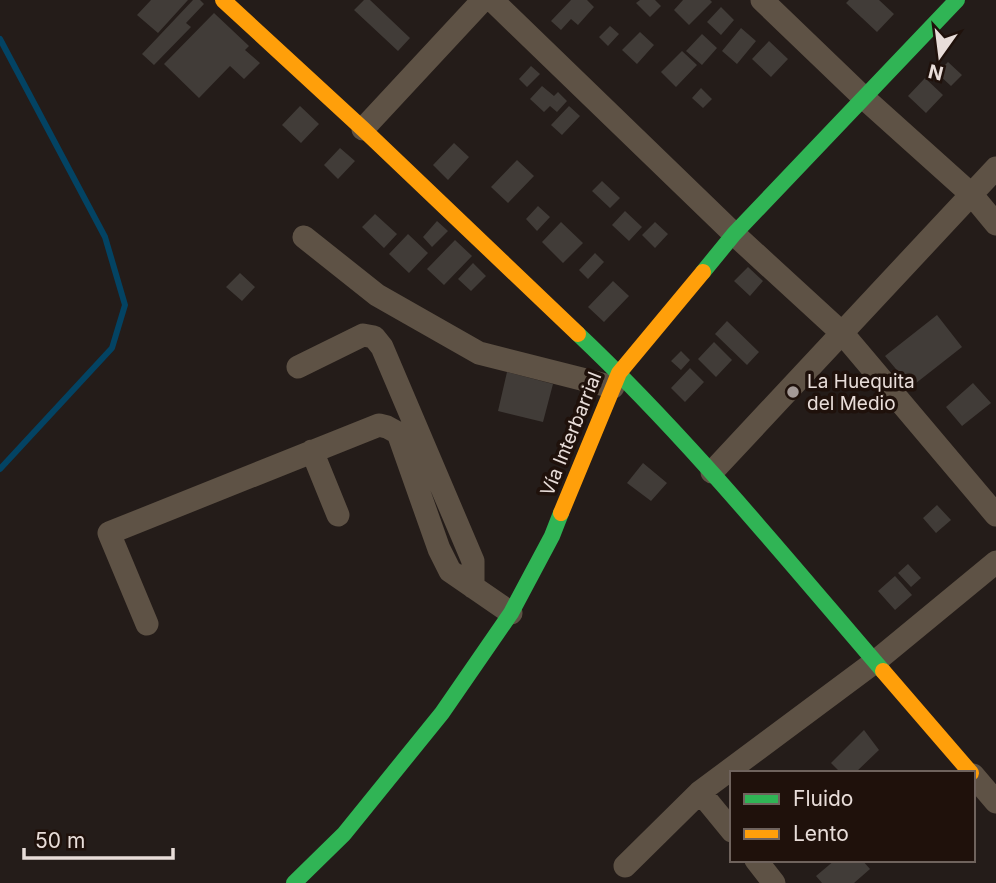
<svg xmlns="http://www.w3.org/2000/svg" width="996" height="883" viewBox="0 0 996 883" font-family="Inter,sans-serif">
	<rect width="100%" height="100%" fill="#241c19"/>
	<g fill="none" stroke-linecap="round" stroke-linejoin="round">
		<path stroke="#034363" stroke-width="6" d="M0 39 105 237 125 305 112 348 0 469"/>
	</g>
	<path fill="#413c38" d="M151 0H188L158 33 137 15Z
		M193 0H200L204 4 186 23 191 27 154 65 142 54Z
		M364 0H370L410 38 398 51 354 10Z
		M571 0H587L594 7 578 25 571 19 561 30 551 21Z
		M640 0H655L661 6 650 17 636 3Z
		M683 0H710L712 2 689 25 674 10Z
		M849 0H879L894 14 877 32 846 3Z
		M721 7 734 20 721 35 707 22Z
		M214 13 249 46 245 50 260 63 244 79 230 66 199 98 164 64Z
		M610 26 619 34 608 46 599 37Z
		M741 28 756 41 737 64 722 51Z
		M640 32 654 45 637 64 622 50Z
		M702 34 717 48 702 65 686 51Z
		M769 41 788 59 771 77 752 59Z
		M682 51 697 65 676 87 661 72Z
		M948 62 962 75 951 86 937 73Z
		M531 66 540 74 527 87 519 79Z
		M925 78 943 95 926 113 908 96Z
		M542 86 554 96 558 92 567 101 557 112 550 106 544 112 530 99Z
		M701 88 712 99 703 108 692 98Z
		M300 106 319 124 301 143 282 125Z
		M569 106 580 116 562 135 551 125Z
		M454 143 469 157 448 180 433 165Z
		M340 148 355 161 338 179 324 165Z
		M517 160 534 176 508 203 491 187Z
		M602 181 620 198 610 208 592 191Z
		M538 206 550 217 537 231 526 219Z
		M625 211 642 227 629 241 612 225Z
		M375 214 397 234 384 248 362 227Z
		M437 221 448 231 432 247 423 237Z
		M561 222 583 243 563 263 542 242Z
		M655 222 668 234 655 248 642 235Z
		M408 234 428 253 409 273 389 254Z
		M455 240 472 256 444 285 427 269Z
		M595 253 604 262 588 279 579 270Z
		M473 263 486 276 471 291 458 279Z
		M748 267 763 281 750 296 734 281Z
		M240 273 255 287 242 301 226 287Z
		M613 281 629 296 604 322 588 307Z
		M937 315 962 347 911 387 885 356Z
		M727 321 759 352 747 365 715 334Z
		M714 342 732 360 716 377 698 359Z
		M681 351 690 360 681 370 671 361Z
		M690 368 704 382 685 402 671 388Z
		M507 372 553 384 543 422 498 411Z
		M973 383 991 403 962 426 946 407Z
		M643 463 667 483 651 501 627 483Z
		M937 505 951 520 936 533 923 518Z
		M908 564 921 578 911 587 898 573Z
		M895 576 912 595 895 610 878 591Z
		M864 730 879 750 855 773H841L831 763Z
		M835 860H862L870 869 854 883H822L816 876Z"/>
	<g fill="none" stroke-linecap="round" stroke-linejoin="round">
		<path stroke="#5e5245" stroke-width="23" d="M492 0 734 234 843 334 996 515
			M762 0 864 98 972 195 996 224
			M363 129 483 0
			M304 237 377 295 479 353 613 387
			M298 367 363 335 374 337 382 347 473 561V587
			M312 451 338 515
			M712 472 996 168
			M147 624 109 533 379 425 387 427 398 433 439 549 450 571 511 613
			M973 775 996 802
			M732 831 700 792 876 661 996 562
			M756 860 774 883
			M625 866 700 792"/>
		<path stroke="#30b455" stroke-width="16" d="M703 272 734 234 957 0
			M578 334C688 438 784 556 883 671
			M294 883 344 834 442 713 511 613 552 536 561 513"/>
		<path stroke="#ff9f0a" stroke-width="16" d="M223 0 363 129 578 334
			M561 513 619 373 703 272
			M883 671 971 773"/>
	</g>
	<circle fill="#a39996" stroke="#1f110b" stroke-width="2.5" cx="793" cy="392" r="7"/>
	<g text-anchor="middle" dominant-baseline="central" stroke-width="7" stroke-linejoin="round" paint-order="stroke">
		<g font-size="19" fill="#e8ddd9" stroke="#1f110b" text-anchor="start">
			<text x="807" y="381">La Huequita<tspan x="807" dy="22">del Medio</tspan></text>
		</g>
		<g font-size="19" fill="#e8ddd9" stroke="#1f110b">
			<text transform="translate(571 434) rotate(-68)">Vía Interbarrial</text>
		</g>
	</g>
	<rect x="730" y="771" width="245" height="91" fill="#1f110b" stroke="#6f635d" stroke-width="2"/>
	<rect x="744" y="794" width="35" height="10" fill="#30b455" stroke="#6f635d" stroke-width="2"/>
	<text x="793" y="806" font-size="21" fill="#e8ddd9">Fluido</text>
	<rect x="744" y="829" width="35" height="10" fill="#ff9f0a" stroke="#6f635d" stroke-width="2"/>
	<text x="793" y="841" font-size="21" fill="#e8ddd9">Lento</text>
	<g transform="translate(940 56) rotate(194)" stroke="#1f110b" stroke-width="5" paint-order="stroke">
	<path d="M0-5L12 26L0 18L-12 26Z" fill="#e8ddd9"/>
	<text y="-10" font-size="19" font-weight="bold" text-anchor="middle" fill="#e8ddd9">N</text>
	</g>
	<path d="M24 848v10h149v-10" fill="none" stroke="#e8ddd9" stroke-width="3.5"/>
	<text x="35" y="848" font-size="21" fill="#e8ddd9" stroke="#1f110b" stroke-width="5" paint-order="stroke">50 m</text>
</svg>
